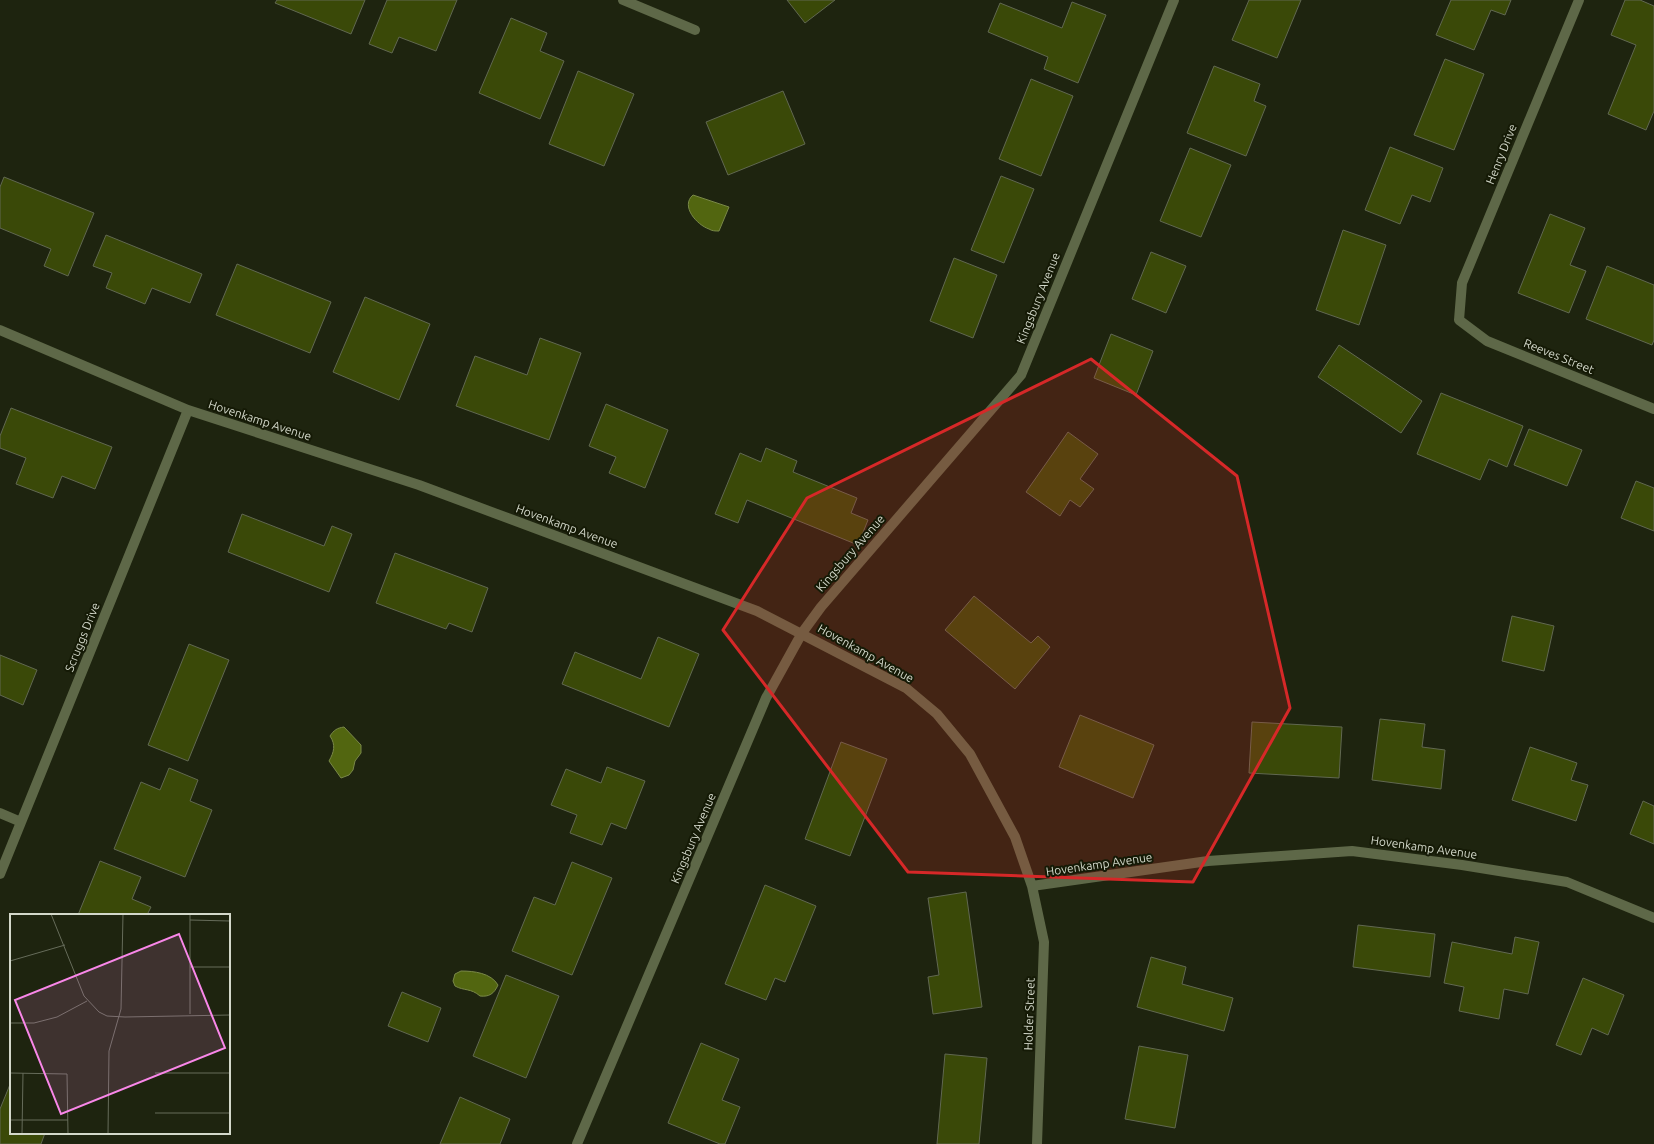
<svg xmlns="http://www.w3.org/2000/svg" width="1654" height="1144" viewBox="0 0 1654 1144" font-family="Ubuntu,sans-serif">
	<rect width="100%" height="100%" fill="#1e240f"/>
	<path fill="#526610" stroke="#798848" d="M693 195 729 207 719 231C715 231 712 231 709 229 697 225 680 206 693 195Z
		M344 727 361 745V753L355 761 353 770 349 775 341 778 329 761C334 752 336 745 330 736 334 730 337 728 344 727Z
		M461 971C474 971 491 973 498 985 494 994 489 997 480 996 471 988 464 991 455 986L453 981 455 974Z"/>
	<path fill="#3a4908" stroke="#616851" d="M277 0H365L351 34 275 3Z
		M387 0H457L436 51 399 37 392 53 369 44Z
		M787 0H835L805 23Z
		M1249 0H1301L1277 58 1232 40Z
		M1451 0H1511L1505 15 1491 10 1474 50 1436 35Z
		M1625 0H1640L1654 6V111L1646 130 1608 114 1636 45 1611 35Z
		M1072 2 1106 15 1078 83 1044 69 1048 57 988 32 1000 3 1062 28Z
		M511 18 547 33 540 51 564 61 540 119 479 93Z
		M1445 59 1484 74 1454 150 1414 135Z
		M1214 66 1260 84 1254 101 1266 106 1246 156 1187 133Z
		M578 71 634 94 604 166 549 144Z
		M1031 79 1073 96 1041 176 999 159Z
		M783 91 805 144 728 175 706 122Z
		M1390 147 1443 168 1430 202 1412 195 1400 224 1365 210Z
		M1190 148 1231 165 1201 237 1160 221Z
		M1001 176 1034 189 1004 263 971 250Z
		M4 177 94 213 68 276 44 266 51 249 0 228V187Z
		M1550 214 1585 228 1570 265 1586 271 1569 313 1518 293Z
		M1343 230 1386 245 1359 325 1316 310Z
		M106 235 202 274 190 303 152 288 145 304 106 288 112 273 93 266Z
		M1151 252 1186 266 1166 313 1132 299Z
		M954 258 997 275 973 338 930 321Z
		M237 264 331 302 310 353 216 315Z
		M1607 266 1654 285V340L1652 345 1586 319Z
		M365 297 430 324 399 400 333 372Z
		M1111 334 1153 351 1136 395 1094 378Z
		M540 338 581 353 549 440 456 406 475 356 527 375Z
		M1339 345 1422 401 1401 433 1318 377Z
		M1441 393 1523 426 1507 467 1489 459 1480 480 1417 454Z
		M606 404 668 430 645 488 609 473 616 457 589 446Z
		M11 408 112 447 95 489 62 476 53 498 16 484 26 458 0 448V436Z
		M1529 429 1582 450 1567 486 1514 465Z
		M1068 432 1098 454 1080 479 1094 489 1080 507 1070 500 1060 516 1026 492Z
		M766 448 797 461 793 472 857 498 851 513 868 520 858 545 747 500 738 523 715 514 740 453 761 462Z
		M1636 481 1654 488V531L1621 518Z
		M242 514 324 546 332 526 352 534 329 592 228 552Z
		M395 553 488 588 472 632 449 623 446 629 376 603Z
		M974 596 1031 643 1038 636 1050 647 1015 689 945 630Z
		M1512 616 1554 626 1544 671 1502 661Z
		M658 637 699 654 669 727 562 684 575 652 641 679Z
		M189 644 229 660 188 761 148 745Z
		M0 655 37 670 23 705 0 695Z
		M1080 715 1154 745 1133 798 1059 767Z
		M1380 719 1425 724 1422 747 1445 750 1441 789 1372 780Z
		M1252 722 1342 727 1339 778 1249 773Z
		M841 742 887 759 850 856 805 839Z
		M1530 747 1577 763 1571 780 1588 785 1576 821 1512 800Z
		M607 767 645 781 626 829 611 823 602 845 570 833 577 815 551 805 566 769 601 783Z
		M169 768 198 780 190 801 212 810 185 877 114 849 141 782 160 790Z
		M1643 801 1654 806V844L1630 834Z
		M100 861 141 877 132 899 151 907 147 915H78Z
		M572 862 612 878 572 975 512 951 534 897 555 905Z
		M765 885 816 906 785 982 775 978 766 1000 725 984Z
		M966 892 982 1007 933 1014 928 977 939 975 928 898Z
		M1358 925 1435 934 1430 977 1353 967Z
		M1515 937 1539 942 1528 994 1504 989 1499 1019 1459 1011 1464 987 1444 983 1452 942 1512 954Z
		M1151 957 1186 967 1182 984 1233 998 1224 1031 1137 1007Z
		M506 975 559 996 526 1078 473 1056Z
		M1583 978 1624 995 1608 1035 1592 1028 1581 1055 1556 1045Z
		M402 992 441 1008 428 1042 388 1026Z
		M701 1043 739 1059 722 1100 740 1107 725 1144H720L668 1123Z
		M1139 1046 1188 1055 1175 1128 1125 1119Z
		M945 1054 987 1058 979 1144H937Z
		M11 1082V1133H45L41 1144H0V1109Z
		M460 1097 510 1119 500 1144H440Z"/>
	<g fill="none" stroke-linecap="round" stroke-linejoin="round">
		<path stroke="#5e6848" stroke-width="10" d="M623 0 695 30
			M1579 0 1462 283 1459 320 1487 341 1654 409
			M0 330 188 410 419 485 757 611 906 688 937 714 970 754 1015 837 1032 886 1044 942 1037 1144
			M0 813 21 822
			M0 874 188 410
			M1032 886 1208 861 1352 851 1462 865 1567 882 1654 918
			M577 1144 766 698 802 633 821 607 1021 375 1174 0"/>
	</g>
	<path fill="#d62828" fill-opacity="0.2" stroke="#d62828" stroke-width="3" stroke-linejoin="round" d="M1091 359 1237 476 1290 708 1193 882 908 872 723 630 807 498Z"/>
	<g text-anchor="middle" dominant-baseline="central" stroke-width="4" stroke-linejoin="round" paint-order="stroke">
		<g font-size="12" fill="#d3d8ca" stroke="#151a06">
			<text transform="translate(1501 154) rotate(-68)">Henry Drive</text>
			<text transform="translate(1038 298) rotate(-68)">Kingsbury Avenue</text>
			<text transform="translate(1559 356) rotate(22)">Reeves Street</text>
			<text transform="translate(260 420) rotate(18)">Hovenkamp Avenue</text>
			<text transform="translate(567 526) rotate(20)">Hovenkamp Avenue</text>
			<text transform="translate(850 553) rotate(-49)">Kingsbury Avenue</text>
			<text transform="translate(82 637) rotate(-68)">Scruggs Drive</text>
			<text transform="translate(866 653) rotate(29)">Hovenkamp Avenue</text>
			<text transform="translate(693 838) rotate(-67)">Kingsbury Avenue</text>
			<text transform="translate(1424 847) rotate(8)">Hovenkamp Avenue</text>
			<text transform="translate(1099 864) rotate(-8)">Hovenkamp Avenue</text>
			<text transform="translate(1029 1014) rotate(-88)">Holder Street</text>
		</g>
	</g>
	<g transform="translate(10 914)">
		<rect width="220" height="220" fill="#1e240f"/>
		<path fill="none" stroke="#666c5a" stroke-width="1" d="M41 0 74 82 89 98 97 102 115 103 220 101M180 0V100M180 6 220 7M0 47 55 31M180 53H220M0 109H24L47 103 77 87M0 159 57 160 58 220M145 159H220M145 199H220M0 206H58M12 220 13 159M98 220 99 137 111 95 113 0"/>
		<path fill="#f987e9" fill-opacity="0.15" stroke="#f987e9" stroke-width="2" d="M169 20 215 134 51 200 5 86Z"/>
		<rect width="220" height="220" fill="none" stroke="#d3d8ca" stroke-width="2"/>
	</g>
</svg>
